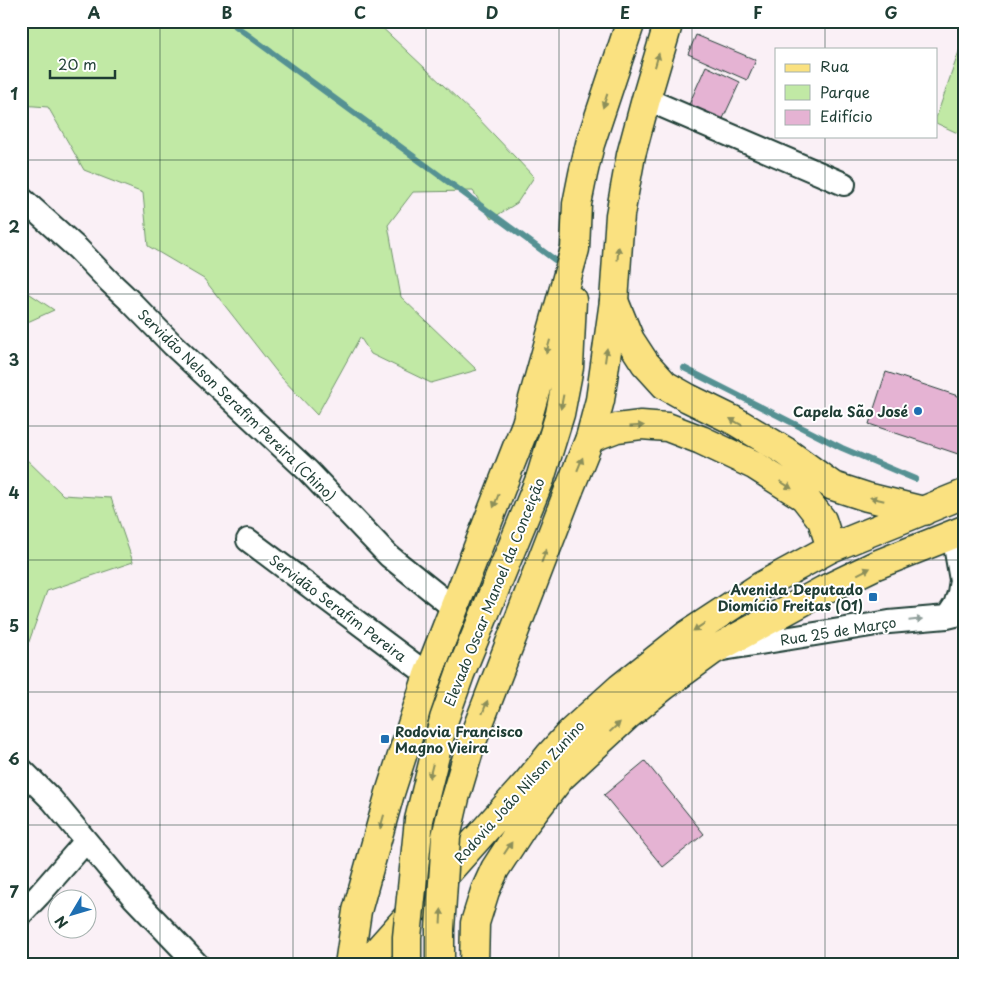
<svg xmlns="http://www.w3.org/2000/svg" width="985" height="986" viewBox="0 0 985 986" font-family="'Playpen Sans',sans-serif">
	<rect width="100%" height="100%" fill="#faf0f6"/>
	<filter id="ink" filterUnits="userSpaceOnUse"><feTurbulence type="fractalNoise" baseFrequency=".02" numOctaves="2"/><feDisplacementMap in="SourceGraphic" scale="10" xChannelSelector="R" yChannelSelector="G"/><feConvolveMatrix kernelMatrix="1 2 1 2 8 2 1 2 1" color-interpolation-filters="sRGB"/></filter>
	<g filter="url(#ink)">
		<path fill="#c1e9a5" stroke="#70936c" d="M21 21H375L476 116 534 177 517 203 491 219 473 191 413 192 388 225 401 297 477 370 431 383 371 354 360 337 317 415 280 376 204 279 148 246 143 193 84 170 48 107 21 105Z
			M964 37V136L936 123V118Z
			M21 288 54 310 21 325Z
			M21 454 63 495 111 498 133 562 47 591 26 650 21 657Z"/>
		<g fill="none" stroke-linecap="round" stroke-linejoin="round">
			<path stroke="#559193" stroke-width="6" d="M229 21 555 260
				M684 368 842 448 915 479"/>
		</g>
		<path fill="#e5b3d3" stroke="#1f3d34" d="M696 35 756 60 747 80 688 54Z
			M706 66 740 82 720 125 687 109Z
			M886 372 964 398V456L869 424Z
			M645 761 704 834 663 867 604 795Z"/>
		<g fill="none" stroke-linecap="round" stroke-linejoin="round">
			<g stroke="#1f3d34" stroke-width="26">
				<path id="minor" d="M646 99 844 184
					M21 198 78 249 110 282 129 300 173 345 308 471 389 556 455 609
					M248 540 428 675
					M947 617 955 605 959 593 961 580 953 534
					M723 649 889 622 947 617 964 613
					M21 769 52 800 133 897 198 965
					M21 914 39 895 86 841"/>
			</g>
			<g stroke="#1f3d34" stroke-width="31">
				<path id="major" d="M540 479 560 414 569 367 572 300
					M569 490 590 438 600 400 614 301 620 215 631 155 646 99 669 21
					M349 965 357 911 390 793 428 675 526 424 575 249 577 204 583 174 590 144 631 21"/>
			</g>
			<g stroke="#1f3d34" stroke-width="31">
				<path id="highway" d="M614 301 630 340 645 363 665 385 688 398 735 421 785 451 833 486 867 497 924 511
					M590 438 617 428 641 425 667 427 701 440 754 465 804 497 822 520 831 548
					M373 965 378 950 527 783 549 756 570 733 620 688 687 635 763 585 831 548 964 494
					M474 965 475 923 485 891 495 869 523 826 561 777 627 716 664 686 712 651 824 590 876 565 964 530"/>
			</g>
			<use href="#minor" stroke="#fff" stroke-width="22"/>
			<use href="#major" stroke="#fae180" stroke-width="28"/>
			<use href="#highway" stroke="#fae180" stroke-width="28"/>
			<g stroke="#1f3d34" stroke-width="31" stroke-linecap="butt">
				<path id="major-bridge" d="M407 965V937L419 820 444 719 460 674 540 479
					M440 965V929L446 837 455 798 471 744 569 490"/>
			</g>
			<use href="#major-bridge" stroke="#fae180" stroke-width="28"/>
		</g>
		<defs><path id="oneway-solid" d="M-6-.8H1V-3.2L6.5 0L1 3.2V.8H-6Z" transform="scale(1.25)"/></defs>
		<g fill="#8c8f5a">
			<use href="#oneway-solid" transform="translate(657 60) rotate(-74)"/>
			<use href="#oneway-solid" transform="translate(605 101) rotate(108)"/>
			<use href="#oneway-solid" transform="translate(618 253) rotate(-86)"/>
			<use href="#oneway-solid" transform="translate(548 347) rotate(106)"/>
			<use href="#oneway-solid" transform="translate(606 355) rotate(-82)"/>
			<use href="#oneway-solid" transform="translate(562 402) rotate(101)"/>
			<use href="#oneway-solid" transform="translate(736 422) rotate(-151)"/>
			<use href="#oneway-solid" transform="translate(637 426) rotate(-4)"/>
			<use href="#oneway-solid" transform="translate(580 464) rotate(-68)"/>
			<use href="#oneway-solid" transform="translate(786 485) rotate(32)"/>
			<use href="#oneway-solid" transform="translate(877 499) rotate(-167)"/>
			<use href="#oneway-solid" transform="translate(496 501) rotate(111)"/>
			<use href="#oneway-solid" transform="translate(544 556) rotate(-69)"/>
			<use href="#oneway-solid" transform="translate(864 571) rotate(-26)"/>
			<use href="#oneway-solid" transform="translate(699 627) rotate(147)"/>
			<use href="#oneway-solid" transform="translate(485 707) rotate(-69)"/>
			<use href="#oneway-solid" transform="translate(615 727) rotate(-43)"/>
			<use href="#oneway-solid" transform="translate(431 771) rotate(104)"/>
			<use href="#oneway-solid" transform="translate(382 822) rotate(106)"/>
			<use href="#oneway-solid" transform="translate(508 848) rotate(-57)"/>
			<use href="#oneway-solid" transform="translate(441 916) rotate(-87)"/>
		</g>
		<use fill="#8f9e9a" href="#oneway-solid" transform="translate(916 620) rotate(-6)"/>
	</g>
	<path fill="none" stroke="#1f3d34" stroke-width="1" stroke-opacity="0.55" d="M160 21V965M293 21V965M426 21V965M559 21V965M692 21V965M825 21V49M825 136V965M21 160H964M21 294H964M21 426H964M21 560H964M21 692H964M21 825H964"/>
	<g fill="#1f6fb2" stroke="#fff" stroke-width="2">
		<circle cx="918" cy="411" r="5"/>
		<rect x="868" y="592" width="10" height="10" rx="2.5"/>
		<rect x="380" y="734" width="10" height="10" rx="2.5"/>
	</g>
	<g text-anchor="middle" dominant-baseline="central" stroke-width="4" stroke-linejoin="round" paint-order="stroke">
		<g font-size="14" fill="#1f3d34" stroke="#fff">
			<text transform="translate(237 405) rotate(44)">Servidão Nelson Serafim Pereira (Chino)</text>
			<text transform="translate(494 592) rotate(-68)">Elevado Oscar Manoel da Conceição</text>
			<text transform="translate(338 608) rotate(37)">Servidão Serafim Pereira</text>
			<text transform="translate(838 631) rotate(-9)">Rua 25 de Março</text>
			<text transform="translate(519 792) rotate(-48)">Rodovia João Nilson Zunino</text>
		</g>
		<g font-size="14" font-weight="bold" fill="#1f3d34" stroke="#fff" text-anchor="end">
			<text x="908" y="411">Capela São José</text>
			<text x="863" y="589">Avenida Deputado<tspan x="863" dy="16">Diomício Freitas (01)</tspan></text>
			<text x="395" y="731" text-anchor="start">Rodovia Francisco<tspan x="395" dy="16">Magno Vieira</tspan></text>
		</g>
	</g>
	<rect width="985" height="986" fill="none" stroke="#fff" stroke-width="55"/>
	<rect x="775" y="48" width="162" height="90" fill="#ffffff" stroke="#a5b1ae"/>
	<rect x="785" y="64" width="25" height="8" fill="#fae180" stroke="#a5b1ae"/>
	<text x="820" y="72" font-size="15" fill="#1f3d34">Rua</text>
	<rect x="785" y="85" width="25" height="15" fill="#c1e9a5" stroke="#a5b1ae"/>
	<text x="820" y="98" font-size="15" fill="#1f3d34">Parque</text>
	<rect x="785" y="110" width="25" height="15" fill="#e5b3d3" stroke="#a5b1ae"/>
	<text x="820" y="122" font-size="15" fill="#1f3d34">Edifício</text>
	<g transform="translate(72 914) rotate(232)"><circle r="24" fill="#ffffff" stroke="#a5b1ae"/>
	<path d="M0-4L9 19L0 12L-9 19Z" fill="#1f6fb2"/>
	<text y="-8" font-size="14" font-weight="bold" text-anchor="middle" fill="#1f3d34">N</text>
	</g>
	<path d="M50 70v8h65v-8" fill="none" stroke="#1f3d34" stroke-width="2.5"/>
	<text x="58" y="70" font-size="15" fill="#1f3d34" stroke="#ffffff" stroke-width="4" paint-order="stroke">20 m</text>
	<rect x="28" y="28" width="930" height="930" fill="none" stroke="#1f3d34" stroke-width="2"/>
	<g font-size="16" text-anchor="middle" font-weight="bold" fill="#1f3d34">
		<text x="94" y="19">A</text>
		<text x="227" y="19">B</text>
		<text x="360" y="19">C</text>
		<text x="492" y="19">D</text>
		<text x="625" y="19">E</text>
		<text x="758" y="19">F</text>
		<text x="891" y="19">G</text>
		<text x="14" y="100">1</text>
		<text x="14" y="233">2</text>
		<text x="14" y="366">3</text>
		<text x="14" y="499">4</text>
		<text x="14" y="632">5</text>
		<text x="14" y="765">6</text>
		<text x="14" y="898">7</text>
	</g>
</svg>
